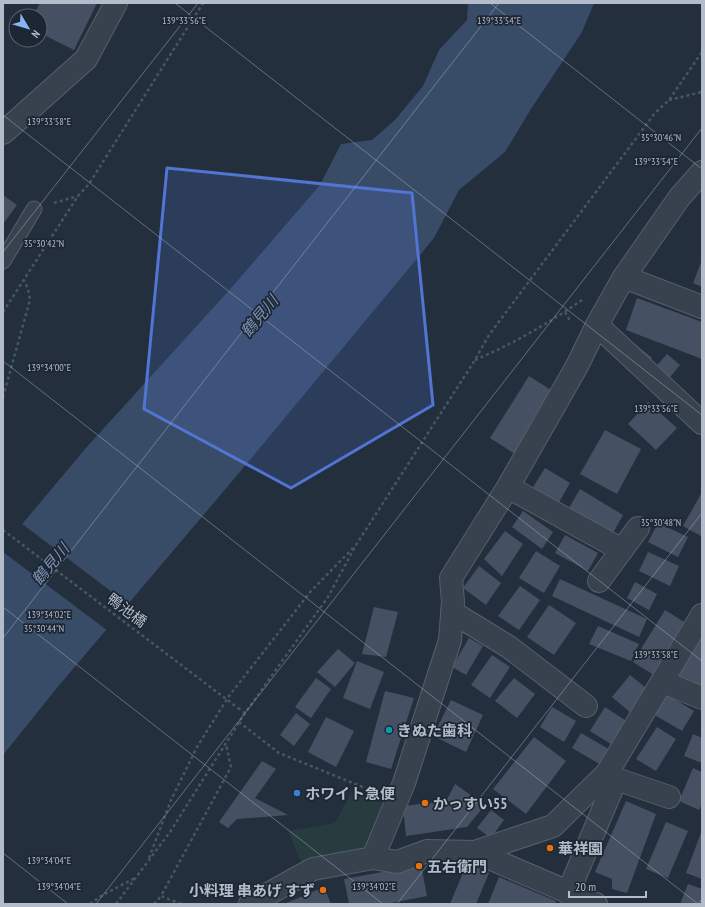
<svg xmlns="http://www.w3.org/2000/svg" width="705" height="907" viewBox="0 0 705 907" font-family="'PT Sans Narrow','Noto Sans JP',sans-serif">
	<rect width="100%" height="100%" fill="#242f3e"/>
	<path fill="#263c3f" d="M352 791 387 805 370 850 303 867 288 831 335 823Z"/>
	<path fill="#394c67" d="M468 3H594L582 32 531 109 505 152 459 190 434 238 239 473 56 689 3 755V547L85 449 233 286 320 185 341 144 372 140 395 120 423 86 439 50 467 20Z"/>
	<path fill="#242f3e" d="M21 523 129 605 108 631 3 552V544Z"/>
	<path fill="#455162" d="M40 3H97L74 50 40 33V16H33Z
		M3 195 17 205 3 224Z
		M702 260V287L693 283Z
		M637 298 702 322V359L626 330Z
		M624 335 652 358 647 364Z
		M667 354 680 365 666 382 653 370Z
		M529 376 554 392 515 454 490 438Z
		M648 402 677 428 656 450 628 424Z
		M605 430 641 449 617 494 580 474Z
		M545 468 570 483 558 504 532 489Z
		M580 489 623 515 613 533 569 508Z
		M702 492V533L701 536 683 526Z
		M523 511 553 532 542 549 512 527Z
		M658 523 688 537 678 557 648 542Z
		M505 531 523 544 502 576 484 559Z
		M565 535 598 553 588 571 555 553Z
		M536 551 560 566 544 593 519 578Z
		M648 552 679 566 670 586 639 571Z
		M479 566 501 583 486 605 463 588Z
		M560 579 647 619 639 637 552 596Z
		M635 582 657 594 649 610 627 598Z
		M520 586 540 600 519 630 498 616Z
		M549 605 576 623 554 655 527 637Z
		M374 607 398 612 386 657 362 654Z
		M665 610 689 625 657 677 633 662Z
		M598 626 639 644 631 661 589 644Z
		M702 630V691L674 675Z
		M469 638 483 646 466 675 452 667Z
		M338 649 355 663 335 687 317 672Z
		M492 655 510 667 490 698 471 685Z
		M357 661 384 672 370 709 343 698Z
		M630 675 650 691 632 714 612 697Z
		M316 678 331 689 311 718 295 707Z
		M514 678 535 694 517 718 495 701Z
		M385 691 414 698 391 769 366 762Z
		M666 694 694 711 682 731 653 714Z
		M451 700 483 715 466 752 433 736Z
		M552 707 576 721 564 742 540 727Z
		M605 707 628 722 614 746 590 731Z
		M296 713 310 724 294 746 280 735Z
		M326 717 354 731 336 767 308 752Z
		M657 727 676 739 656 771 636 759Z
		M581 733 612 751 603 766 572 748Z
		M693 734 702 738V763L684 756Z
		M534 737 566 761 526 814 493 789Z
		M262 761 276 769 255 798 288 815 237 819 228 828 219 822Z
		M693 768 702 772V804L699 810 679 801Z
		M455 784 485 805 467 827 406 836 403 806 446 801Z
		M626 801 656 814 627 893 612 889V879L595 872Z
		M491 810 504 820 491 838 477 828Z
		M666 822 688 831 668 878 646 869Z
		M702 830V879L686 873Z
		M467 863 489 873 476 904H450Z
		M421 865 427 896 386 904H349L344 879Z
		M499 877 556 901 555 904H488Z
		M688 884 702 889V904H680Z
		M324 887 331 904H284Z"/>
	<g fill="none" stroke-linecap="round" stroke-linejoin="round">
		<g stroke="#565f6c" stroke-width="17">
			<path id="service" d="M3 261 34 209"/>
		</g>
		<g stroke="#565f6c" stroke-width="24">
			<path id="minor" d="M3 133 86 59 116 3
				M624 277 702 307
				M597 325 702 423
				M508 487 622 550
				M599 581 638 528
				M452 612 509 647 586 706
				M663 682 702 698
				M616 779 607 773 702 615
				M475 852 553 826 607 773
				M373 858 404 783 450 640 453 602 451 578 508 487 577 366 597 325 624 277 679 198 702 172
				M568 893 616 779 669 797
				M250 904 313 869 373 858 397 862 427 851 475 852 596 904"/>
		</g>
		<path stroke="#44595c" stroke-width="2.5" stroke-dasharray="3 3" stroke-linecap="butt" d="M669 100 702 92
			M54 203 78 196
			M3 312 78 196 89 184 203 3
			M565 312 569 319 572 321
			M475 360C513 344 549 323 582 300
			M3 397 30 300 28 289 24 280
			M238 708 245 713
			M239 722 279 753 375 792
			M149 858 171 800 197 747 229 696 311 591 353 548
			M90 904 101 896 135 878
			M116 904 170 832 245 713 328 597 356 545 475 360 489 335 655 113 669 100 702 52
			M154 904 161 896
			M181 904 161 896 231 767 226 744"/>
		<use href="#service" stroke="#38414e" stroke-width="15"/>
		<use href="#minor" stroke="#38414e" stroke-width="22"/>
		<path stroke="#44595c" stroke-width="2.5" stroke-dasharray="3 3" stroke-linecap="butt" d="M3 530 238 708"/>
	</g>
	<path fill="#5274d3" fill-opacity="0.2" stroke="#5274d3" stroke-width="3" stroke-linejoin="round" d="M167 168 412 193 433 405 291 488 144 409Z"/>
	<path fill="none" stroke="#b4bcc9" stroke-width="1" stroke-opacity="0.45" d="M175 3 702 415M490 3 702 169M3 115 702 661M3 252 198 3M3 361 698 904M3 607 383 904M3 638 499 3M3 853 68 904M96 904 702 128M397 904 702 513M698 904 702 899"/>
	<circle fill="#0f9aa8" stroke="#1d2633" stroke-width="1.5" cx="389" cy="730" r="4"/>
	<circle fill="#3f7fe0" stroke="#1d2633" stroke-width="1.5" cx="297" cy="793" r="4"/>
	<g fill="#e8710a" stroke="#1d2633" stroke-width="1.5">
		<circle cx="425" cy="803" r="4"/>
		<circle cx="550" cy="848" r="4"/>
		<circle cx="419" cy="866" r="4"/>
		<circle cx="323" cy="890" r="4"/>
	</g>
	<g text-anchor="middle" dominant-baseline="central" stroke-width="3.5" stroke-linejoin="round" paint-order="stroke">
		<g font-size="15" fill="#b4bcc9" stroke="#1d2633">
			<text transform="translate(127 610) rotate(37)">鴨池橋</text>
		</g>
		<g font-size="15" font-weight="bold" fill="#b4bcc9" stroke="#1d2633" text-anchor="start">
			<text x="397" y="730">きぬた歯科</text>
			<text x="305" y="793">ホワイト急便</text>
			<text x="433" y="803">かっすい55</text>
			<text x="558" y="848">華祥園</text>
			<text x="427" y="866">五右衛門</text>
			<text x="315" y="890" text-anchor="end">小料理 串あげ すず</text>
		</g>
		<g font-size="16" font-style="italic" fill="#7c92b1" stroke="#1d2633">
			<text transform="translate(259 316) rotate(-50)">鶴見川</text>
			<text transform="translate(50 564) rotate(-50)">鶴見川</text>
		</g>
	</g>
	<g font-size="10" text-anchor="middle" fill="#b4bcc9" stroke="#1d2633" stroke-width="3.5" stroke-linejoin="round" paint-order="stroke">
		<text x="184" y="24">139°33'56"E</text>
		<text x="499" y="24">139°33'54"E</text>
		<text x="49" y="125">139°33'58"E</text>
		<text x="661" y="141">35°30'46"N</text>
		<text x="656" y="165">139°33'54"E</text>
		<text x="44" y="247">35°30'42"N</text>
		<text x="49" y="371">139°34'00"E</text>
		<text x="656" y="412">139°33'56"E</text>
		<text x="661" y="526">35°30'48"N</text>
		<text x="49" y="618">139°34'02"E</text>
		<text x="44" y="632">35°30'44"N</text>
		<text x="656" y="658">139°33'58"E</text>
		<text x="49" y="864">139°34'04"E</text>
		<text x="59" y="890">139°34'04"E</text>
		<text x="374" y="890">139°34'02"E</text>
	</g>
	<rect width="705" height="907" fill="none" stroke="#b4bcc9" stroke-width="8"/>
	<g transform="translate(28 28) rotate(128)"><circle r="19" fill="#1d2633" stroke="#59626f"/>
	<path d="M0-3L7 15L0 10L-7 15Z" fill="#8ab4f8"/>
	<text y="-6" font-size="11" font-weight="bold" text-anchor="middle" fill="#b4bcc9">N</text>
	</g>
	<path d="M569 891v6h77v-6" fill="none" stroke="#b4bcc9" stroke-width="2"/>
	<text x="575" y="891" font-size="12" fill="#b4bcc9" stroke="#1d2633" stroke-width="3" paint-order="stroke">20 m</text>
</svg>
